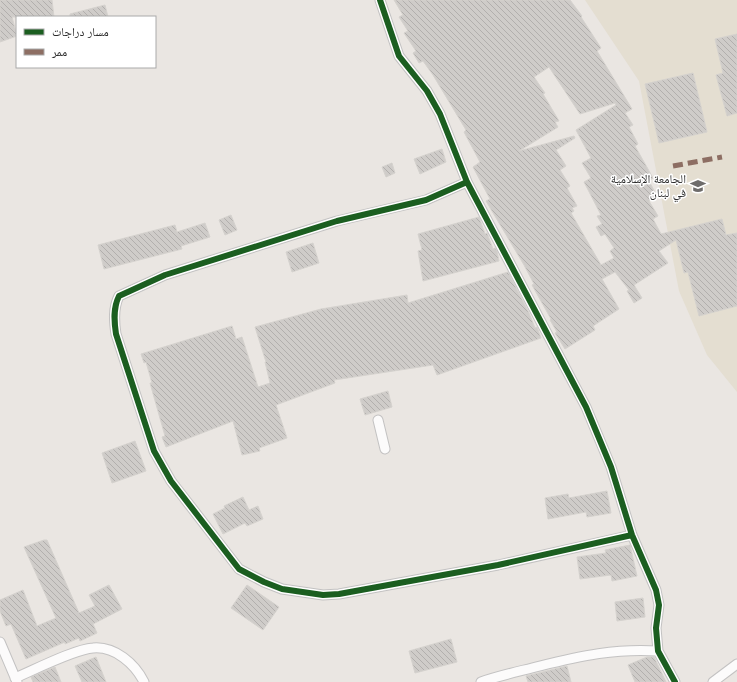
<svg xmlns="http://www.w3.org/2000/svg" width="737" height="682" viewBox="0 0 737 682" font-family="Arial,'Noto Naskh Arabic',sans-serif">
	<defs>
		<pattern id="building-back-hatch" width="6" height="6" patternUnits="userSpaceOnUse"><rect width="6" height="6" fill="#cfccc9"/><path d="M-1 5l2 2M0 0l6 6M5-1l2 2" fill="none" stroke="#b2afad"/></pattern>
	</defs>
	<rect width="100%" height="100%" fill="#eae6e2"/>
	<path fill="#e4ded1" d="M585 0H737V392L707 355 679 291 639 81Z"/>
	<path fill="url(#building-back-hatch)" stroke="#d5d2ce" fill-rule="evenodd" d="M0 0H52L54 17H12L17 36 0 42Z
		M394 0H570L582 16 581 17 601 48 597 51 632 109 625 113 633 125 629 127 638 144 635 146 653 178 649 181 657 196 649 201 658 216 653 219 661 234 722 219 726 235 737 233V306L699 316 688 272 684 273 676 240 659 251 668 263 634 285 642 298 634 303 627 291 629 290 615 272 602 279 619 309 593 326 595 330 565 349 555 333 557 332 550 320 551 319 532 285 534 284 524 265 486 201 490 199 473 167 480 162 464 132 466 130 433 75 423 61 419 63 413 53 416 51 404 33 408 31 399 17 403 15ZM549 67 580 114 615 103 616 105 576 130 591 158 582 163 591 178 584 182 601 215 597 216 602 224 596 227 601 236 605 234 614 248 610 251 614 258 601 265 571 213 574 211 572 208 577 206 567 188 570 186 560 170 566 166 556 150 575 138 574 136 519 151 558 127 555 122 559 121 543 94 545 93 534 77Z
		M105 5 108 17H70V14Z
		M737 34V113L727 116 716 75 723 73 715 39Z
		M693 73 707 132 659 143 645 84Z
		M442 149 446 162 420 174 414 159Z
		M392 163 395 173 386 177 382 167Z
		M231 215 237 230 225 235 219 220Z
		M479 217 485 234 487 233 493 249 495 248 497 251 499 261 423 281 418 251 422 250 418 234Z
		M205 223 210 237 181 246 182 249 104 269 98 245 175 225 177 232Z
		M313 243 319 263 292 272 286 252Z
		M508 272 529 313 535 328 537 327 541 338 437 375 433 365 334 380 335 383 276 405 287 438 259 448 260 451 242 455 233 421 166 447 162 437 165 436 150 383H152L146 362 144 363 141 354 232 326 236 339 242 337 258 387 270 383 265 362H266L255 327 321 309 407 295 408 303Z
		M388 391 392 407 365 415 360 399Z
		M135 441 146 471 112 483 102 453Z
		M607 491 611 513 587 517 586 512 548 519 545 498 568 494 569 498Z
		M243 497 249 510 258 506 263 519 247 526 245 523 223 534 213 514 225 508 224 506Z
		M44 540H47L79 613 95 606 89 595 109 585 122 609 93 624 97 633 80 641 79 638 65 644V642L26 659 11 624 6 626 0 611V600L23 590 37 626 56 618 24 547Z
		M630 545 637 576 612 581 611 575 580 579 577 557 606 553 605 550Z
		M247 585 279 607 263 630 231 608Z
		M643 598 645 617 617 621 615 602Z
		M451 639 457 662 415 673 409 651Z
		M96 657 106 682H82L75 666Z
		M647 657H654L666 682H635L628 665Z
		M567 666 571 682H528L526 676Z
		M55 667 61 682H33L31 677Z"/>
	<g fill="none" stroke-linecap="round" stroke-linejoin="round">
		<g stroke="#c3c2c2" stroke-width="11">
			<path id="minor" d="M380 0 399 56 427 91 440 114 467 182 586 407 611 467 632 535 656 590 659 605 656 628 658 651 675 682
				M467 182 426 200 337 221 165 275 119 296C113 308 114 321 116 334L154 451 171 481 239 569 264 582 282 589 323 595 339 594 498 565 632 535
				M378 420 385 449
				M0 642 17 682
				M15 678C34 670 75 649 93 648 115 646 135 664 144 682
				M481 682C501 675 521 671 540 666 580 656 617 648 658 651
				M713 682 737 664"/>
		</g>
		<use href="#minor" stroke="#fcfbfb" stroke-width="9"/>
		<path stroke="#8d6e63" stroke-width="5" stroke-dasharray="10 5" stroke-linecap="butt" d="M673 166 722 157"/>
		<g stroke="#fff" stroke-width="8">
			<path id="cycleway" d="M380 0 399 56 427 91 440 114 467 182 586 407 611 467 632 535 656 590 659 605 656 628 658 651 675 682
				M467 182 426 200 337 221 165 275 119 296C113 308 114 321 116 334L154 451 171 481 239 569 264 582 282 589 323 595 339 594 498 565 632 535"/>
		</g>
		<use href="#cycleway" stroke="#1b5e20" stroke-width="6"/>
	</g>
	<defs>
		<g id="university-bare" transform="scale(1.2)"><path d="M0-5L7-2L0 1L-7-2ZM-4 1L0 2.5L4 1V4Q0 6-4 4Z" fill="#6e6c6b" stroke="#fff" stroke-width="2.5" paint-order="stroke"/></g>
	</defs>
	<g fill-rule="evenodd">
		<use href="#university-bare" x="698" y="186"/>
	</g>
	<g text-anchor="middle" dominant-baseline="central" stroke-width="3" stroke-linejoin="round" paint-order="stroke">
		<g font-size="12" fill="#2b2b2b" stroke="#fff" text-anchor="end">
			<text x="686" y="179">الجامعة الإسلامية<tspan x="686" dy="14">في لبنان</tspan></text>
		</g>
	</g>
	<rect x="16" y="16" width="140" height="52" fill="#ffffff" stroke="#aaaaaa"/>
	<rect x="24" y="29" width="20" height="6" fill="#1b5e20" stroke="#aaaaaa"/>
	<text x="52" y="36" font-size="12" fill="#2b2b2b">مسار دراجات</text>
	<rect x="24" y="49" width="20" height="6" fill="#8d6e63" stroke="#aaaaaa"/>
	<text x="52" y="56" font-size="12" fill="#2b2b2b">ممر</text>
</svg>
